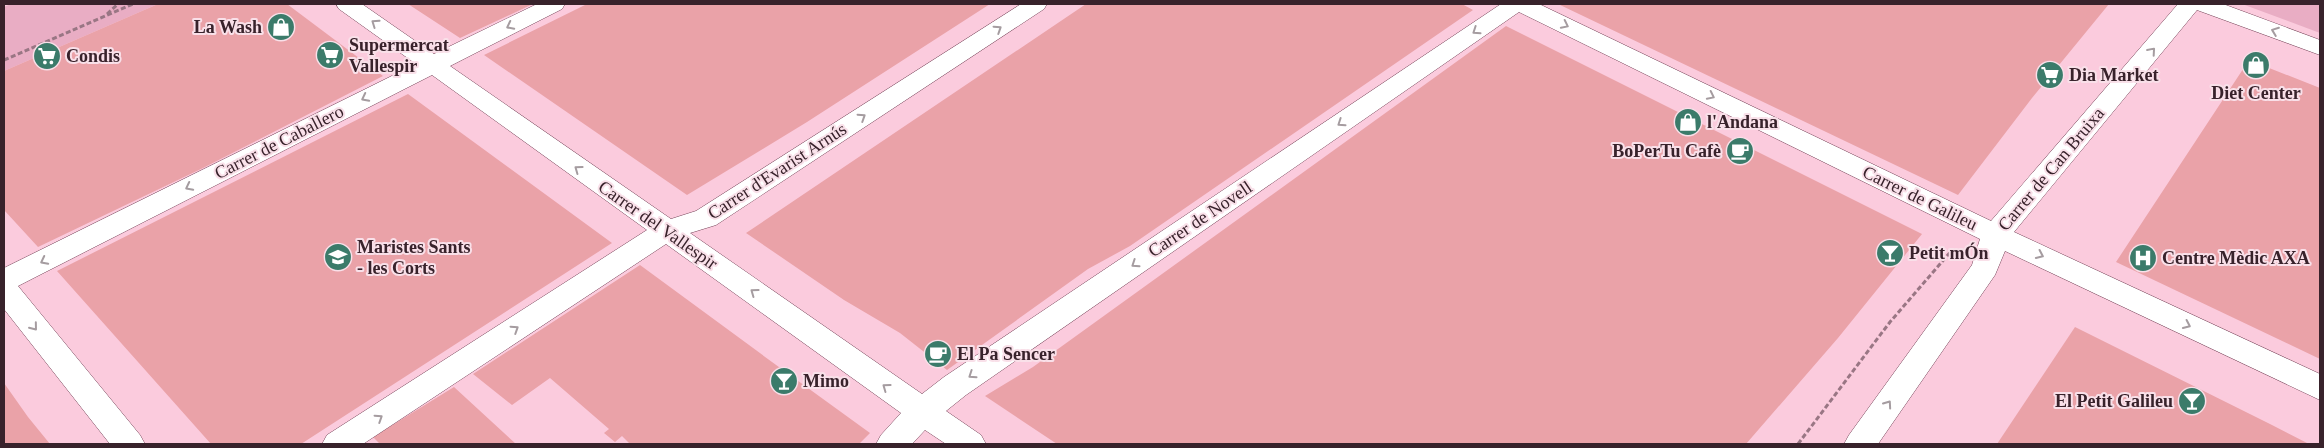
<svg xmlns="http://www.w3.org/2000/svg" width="2324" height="448" viewBox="0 0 2324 448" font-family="'Times New Roman',serif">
	<rect width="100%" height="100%" fill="#fbcbdd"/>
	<path fill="#e9adc4" d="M11 4H158L4 71V7Z
		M2242 4H2320V33Z"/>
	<path fill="#eaa2a8" d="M158 4H287L383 76 203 168 38 247 4 210V71Z
		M408 4H533L460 38Z
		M587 4H990L807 122 687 195 484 55Z
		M1086 4H1462L1473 10 1130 246 1088 269 947 370 900 333 844 300 746 233Z
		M1558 4H2109L2032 98 1958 195Z
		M1506 26 1922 234 1838 338 1746 444H1057L985 396 1033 367Z
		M2249 60 2320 88V359L2116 262Z
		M408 94 612 243 301 444H211L57 271Z
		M640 265 772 362 870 433 859 444H630L622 436 615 442 604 433 609 429 550 378 512 405 473 374Z
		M2075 327 2270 424 2309 444H1997Z
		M4 383 28 417 50 444H4Z
		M454 387 516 444H380L373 437Z"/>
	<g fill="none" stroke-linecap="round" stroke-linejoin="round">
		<g stroke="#744257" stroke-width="1">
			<path id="minor" d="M336 4H362L434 54 537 4H565L562 9 450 66 671 219 696 211 1021 4H1047L1044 9 716 225 690 233 922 394 944 377 1501 4H1539L1991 221 2178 4H2223L2320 40V55L2197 10 2014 232 2320 374V400L2005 251 1995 275 1878 444H1844L1849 435 1972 265 1980 239 1519 12 966 395 946 411 981 435 986 444H946L925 430 912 444H876L881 435 901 413 666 244 363 444H322L327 435 647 230 432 75 18 286 140 435 145 444H110L4 309V268L416 64 339 9Z"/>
		</g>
		<path stroke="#997684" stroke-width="3" stroke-dasharray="5 2.5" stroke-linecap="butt" d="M107 14 118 4
			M4 60 133 4
			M1798 444 1890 322 1953 249"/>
		<use href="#minor" fill="#fff" fill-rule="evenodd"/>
	</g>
	<defs><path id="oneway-chevron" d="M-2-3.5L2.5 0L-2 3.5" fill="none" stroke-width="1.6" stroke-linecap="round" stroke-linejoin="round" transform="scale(1.25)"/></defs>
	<g stroke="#a59ca0">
		<use href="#oneway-chevron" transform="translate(375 23) rotate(-145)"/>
		<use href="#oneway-chevron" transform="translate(1565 25) rotate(26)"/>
		<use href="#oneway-chevron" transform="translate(510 26) rotate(153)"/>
		<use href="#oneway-chevron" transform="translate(998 29) rotate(-33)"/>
		<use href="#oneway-chevron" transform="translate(1476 31) rotate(146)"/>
		<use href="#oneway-chevron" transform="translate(2275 31) rotate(-159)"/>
		<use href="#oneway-chevron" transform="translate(2152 51) rotate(-49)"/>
		<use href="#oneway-chevron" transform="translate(1711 96) rotate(26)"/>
		<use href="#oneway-chevron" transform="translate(365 98) rotate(153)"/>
		<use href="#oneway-chevron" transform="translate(862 117) rotate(-33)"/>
		<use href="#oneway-chevron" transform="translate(1341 123) rotate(146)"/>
		<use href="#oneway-chevron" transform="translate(578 169) rotate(-144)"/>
		<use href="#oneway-chevron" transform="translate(189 187) rotate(153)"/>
		<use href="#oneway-chevron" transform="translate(2040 255) rotate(25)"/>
		<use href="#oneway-chevron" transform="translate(44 261) rotate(153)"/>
		<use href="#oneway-chevron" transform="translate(1135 264) rotate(146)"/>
		<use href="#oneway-chevron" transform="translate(754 292) rotate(-144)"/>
		<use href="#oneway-chevron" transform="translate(2187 325) rotate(25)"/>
		<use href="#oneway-chevron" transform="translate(34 327) rotate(51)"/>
		<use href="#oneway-chevron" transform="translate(515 329) rotate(-33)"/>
		<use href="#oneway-chevron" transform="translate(972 375) rotate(146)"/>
		<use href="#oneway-chevron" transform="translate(886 387) rotate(-144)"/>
		<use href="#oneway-chevron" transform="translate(1888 404) rotate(-55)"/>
		<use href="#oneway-chevron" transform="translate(379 418) rotate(-33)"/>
	</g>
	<defs>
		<g id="shop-disc" transform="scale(1.4375)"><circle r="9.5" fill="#3b7b6a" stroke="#f9e0e9"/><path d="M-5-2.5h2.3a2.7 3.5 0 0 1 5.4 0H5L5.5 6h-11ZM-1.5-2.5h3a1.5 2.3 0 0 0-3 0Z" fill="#fff"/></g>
		<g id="supermarket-disc" transform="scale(1.4375)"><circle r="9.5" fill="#3b7b6a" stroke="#f9e0e9"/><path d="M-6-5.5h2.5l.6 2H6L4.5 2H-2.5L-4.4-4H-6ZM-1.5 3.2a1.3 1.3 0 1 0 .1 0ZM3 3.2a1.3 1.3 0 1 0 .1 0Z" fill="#fff"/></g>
		<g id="cafe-disc" transform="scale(1.4375)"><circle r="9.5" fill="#3b7b6a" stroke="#f9e0e9"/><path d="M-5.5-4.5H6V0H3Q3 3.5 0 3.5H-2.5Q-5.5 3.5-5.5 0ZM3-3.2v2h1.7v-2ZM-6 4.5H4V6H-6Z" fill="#fff"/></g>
		<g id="bar-disc" transform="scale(1.4375)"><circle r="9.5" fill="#3b7b6a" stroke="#f9e0e9"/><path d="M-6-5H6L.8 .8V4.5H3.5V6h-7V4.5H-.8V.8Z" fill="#fff"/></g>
		<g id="school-disc" transform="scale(1.4375)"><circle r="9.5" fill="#3b7b6a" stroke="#f9e0e9"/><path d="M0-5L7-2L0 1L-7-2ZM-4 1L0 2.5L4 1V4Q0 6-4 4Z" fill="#fff"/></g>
		<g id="hospital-disc" transform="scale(1.4375)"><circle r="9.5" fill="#3b7b6a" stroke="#f9e0e9"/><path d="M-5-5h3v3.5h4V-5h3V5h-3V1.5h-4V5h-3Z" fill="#fff"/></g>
	</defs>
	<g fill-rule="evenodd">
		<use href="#shop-disc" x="281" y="27"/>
		<use href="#supermarket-disc" x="330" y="55"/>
		<use href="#supermarket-disc" x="47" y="56"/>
		<use href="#shop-disc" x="2256" y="65"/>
		<use href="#supermarket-disc" x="2050" y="75"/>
		<use href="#shop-disc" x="1688" y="122"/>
		<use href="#cafe-disc" x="1740" y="151"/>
		<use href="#bar-disc" x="1890" y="253"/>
		<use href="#school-disc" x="338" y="257"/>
		<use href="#hospital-disc" x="2143" y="258"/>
		<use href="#cafe-disc" x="938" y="354"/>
		<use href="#bar-disc" x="784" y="381"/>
		<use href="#bar-disc" x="2192" y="401"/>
	</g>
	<g text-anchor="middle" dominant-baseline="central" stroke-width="4" stroke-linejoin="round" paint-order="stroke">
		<g font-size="18" font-weight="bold" fill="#38222b" stroke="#f9e0e9" text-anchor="start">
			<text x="262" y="27" text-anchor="end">La Wash</text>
			<text x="349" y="45">Supermercat<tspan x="349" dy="21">Vallespir</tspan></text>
			<text x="66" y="56">Condis</text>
			<text x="2069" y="75">Dia Market</text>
			<text x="2256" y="93" text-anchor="middle">Diet Center</text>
			<text x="1707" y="122">l'Andana</text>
			<text x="1721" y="151" text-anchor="end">BoPerTu Cafè</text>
			<text x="357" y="247">Maristes Sants<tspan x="357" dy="21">- les Corts</tspan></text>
			<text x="1909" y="253">Petit mÓn</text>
			<text x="2162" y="258">Centre Mèdic AXA</text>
			<text x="957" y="354">El Pa Sencer</text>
			<text x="803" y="381">Mimo</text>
			<text x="2173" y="401" text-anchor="end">El Petit Galileu</text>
		</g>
		<g font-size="18" fill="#38222b" stroke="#f9e0e9">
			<text transform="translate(279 142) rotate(-27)">Carrer de Caballero</text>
			<text transform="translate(2051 169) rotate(-50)">Carrer de Can Bruixa</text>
			<text transform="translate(777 171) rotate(-33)">Carrer d'Evarist Arnús</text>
			<text transform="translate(1920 198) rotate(26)">Carrer de Galileu</text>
			<text transform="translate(1200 219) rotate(-34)">Carrer de Novell</text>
			<text transform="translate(658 225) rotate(35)">Carrer del Vallespir</text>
		</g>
	</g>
	<rect width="2324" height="448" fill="none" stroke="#38222b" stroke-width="10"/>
</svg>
